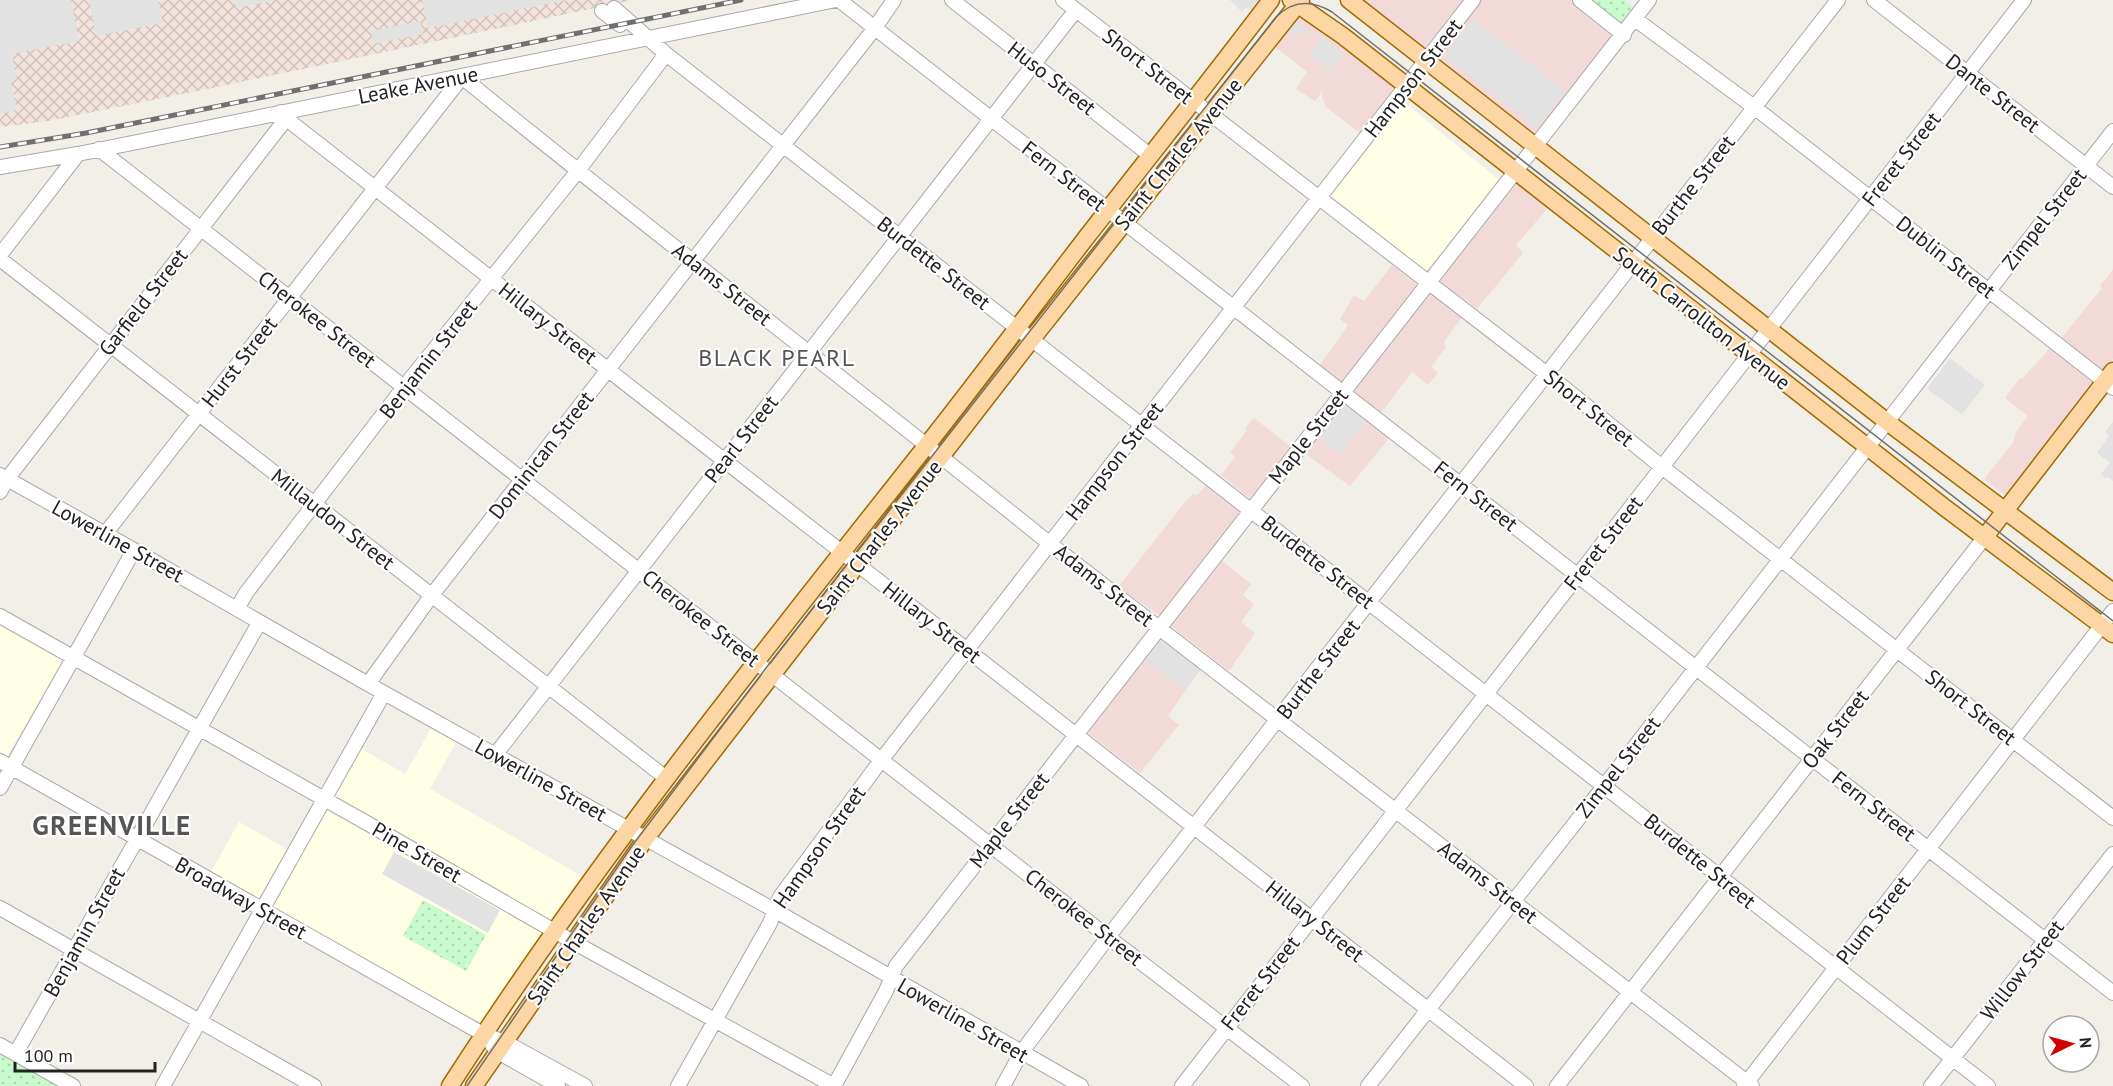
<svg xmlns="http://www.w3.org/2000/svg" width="2113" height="1086" viewBox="0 0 2113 1086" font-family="'PT Sans',sans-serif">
	<defs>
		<pattern id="military-cross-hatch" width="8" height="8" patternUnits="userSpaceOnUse" patternTransform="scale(1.5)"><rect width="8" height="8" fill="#f3e3dd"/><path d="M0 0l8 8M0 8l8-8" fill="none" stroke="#d0c2bd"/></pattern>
		<pattern id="park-dots" width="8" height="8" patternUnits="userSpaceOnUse" patternTransform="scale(1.5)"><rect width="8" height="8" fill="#c8facc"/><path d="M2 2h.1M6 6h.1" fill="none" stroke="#acd6af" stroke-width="1.8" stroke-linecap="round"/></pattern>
	</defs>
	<rect width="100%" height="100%" fill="#f2efe9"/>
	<path fill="#f2dad9" d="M1353 0H1464L1421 53Z
		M1474 0H1582L1625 30 1534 146 1426 62Z
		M1299 13 1400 86 1361 134 1326 107 1322 97 1323 91 1315 101 1296 89 1307 72 1271 44Z
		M1515 183 1548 208 1516 245 1523 253 1477 309 1440 282 1439 276Z
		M1392 265 1419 286 1351 377 1340 385 1318 368 1348 325 1340 319 1354 295 1364 301Z
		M2113 269V359L2007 497 1984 479 2012 444 2017 431 2028 416 2005 398 2020 378 2022 379 2049 349 2063 336 2102 288 2100 286Z
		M1429 293 1435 294 1463 316 1444 342 1446 347 1431 367 1438 373 1428 385 1412 372 1380 414 1352 391Z
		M1342 398 1390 437 1350 486 1300 450Z
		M1254 418 1294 449 1252 497H1248L1221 475 1235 457 1230 453 1247 430 1245 428Z
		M1208 483 1243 509 1241 514 1160 616 1118 587 1185 502 1193 494 1197 495Z
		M1222 561 1251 584 1243 595 1254 604 1241 622 1255 633 1229 671 1171 626Z
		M1163 635 1202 667 1168 716 1179 725 1140 773 1089 734 1090 729 1105 707Z"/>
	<path fill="#ffffe5" d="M1405 103 1499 180 1426 271 1331 195Z
		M0 623 63 660 7 756 0 752Z
		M431 729 456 742 430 789 587 879 486 1019 481 1021 475 1020 211 872 239 822 294 853 355 745 405 774Z"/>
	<path fill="url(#military-cross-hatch)" d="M0 0H633L217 87 48 121 0 127Z"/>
	<path fill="url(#park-dots)" d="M1588 0H1624L1634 8 1620 25Z
		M423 900 486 935 466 971 403 936Z
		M0 1046 72 1086H0Z"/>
	<path fill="#e2e2e2" d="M0 0H71L79 41 12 54 17 79 11 81 17 110 0 114Z
		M89 0H158L163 23 96 36Z
		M234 0H277L236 8Z
		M422 0H567L428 28Z
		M1230 0H1261L1252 11 1246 7 1242 12Z
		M1473 19 1565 91 1536 128 1445 56Z
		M420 21 423 34 373 44 371 31Z
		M1295 21 1307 29 1303 34H1295L1289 30Z
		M1323 37 1344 54 1330 71 1309 54Z
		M1950 358 1985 385 1962 414 1927 389Z
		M1345 402 1366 420 1341 454 1319 438Z
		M2113 422V481L2108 477 2106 479 2101 474 2110 463 2097 453 2109 436 2105 432Z
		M1160 640 1200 670 1184 691 1144 659Z
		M394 852 500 910 488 933 382 874Z"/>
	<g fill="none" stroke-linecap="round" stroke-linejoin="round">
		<g stroke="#a9a9a9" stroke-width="16">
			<path id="minor" d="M839 0 2113 993
				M952 0 1151 156
				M1063 0 1547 374 1662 467 2113 818
				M1580 0 1624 35
				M1874 0 2113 187
				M614 8 666 54 1988 1086
				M602 11 620 25
				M1635 19 1754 107 2113 388
				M462 77C655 235 855 386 1049 543L1752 1086
				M281 112 293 124 1526 1086
				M99 149 1108 937 1302 1086
				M0 167 78 154 836 0
				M0 255 78 154
				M0 259 666 778
				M0 475 134 550 368 684 774 910 1081 1086
				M0 492 7 479 282 124 281 112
				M105 534 462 77
				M237 609 246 593 404 387 577 172 666 54
				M0 616 365 822 575 943 834 1086
				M368 684 432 595 874 29 894 0
				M495 755 1076 10
				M0 761 483 1034 505 1042 585 1086
				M0 788 134 550
				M0 908 314 1086
				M0 1045 73 1086
				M492 1045 498 1052 558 1086
				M16 1053 259 623
				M163 1086 384 693
				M678 1086 770 923 780 897 882 759 1473 0
				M834 1086 886 991 896 966 1649 0
				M1003 1086 1021 1053 1108 937 1838 0
				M1182 1086 2024 0
				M1368 1086 1605 785 2113 131
				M1557 1086 1984 538
				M1744 1086 2113 611
				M1931 1086 2113 854"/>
		</g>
		<g stroke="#a06b00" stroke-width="19">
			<path id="major" d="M1291 0 1343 36 1944 507 2113 634
				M1349 0 1886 421 2113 592
				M1984 538 2113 371
				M450 1086C593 864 759 657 923 450 977 382 1029 312 1082 243 1145 162 1209 82 1271 0
				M474 1086 646 838 1032 339 1301 0"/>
		</g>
		<use href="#minor" stroke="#fff" stroke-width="14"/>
		<use href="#major" stroke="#fcd6a4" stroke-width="16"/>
		<path stroke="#707070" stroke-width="1.5" d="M467 1086 632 846 766 668 1276 17C1293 0 1312 0 1332 12L2113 621"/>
		<g stroke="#707070" stroke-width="5">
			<path id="rail" d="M0 147 86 133 741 0"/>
		</g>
		<use href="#rail" stroke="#fff" stroke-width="3" stroke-dasharray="9" stroke-linecap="butt"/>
	</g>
	<g text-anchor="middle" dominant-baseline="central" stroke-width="4.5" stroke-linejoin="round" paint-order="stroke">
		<g font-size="21" fill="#222" stroke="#fff">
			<text transform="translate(1148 66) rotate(38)">Short Street</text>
			<text transform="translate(1052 78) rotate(38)">Huso Street</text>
			<text transform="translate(1413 78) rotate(-52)">Hampson Street</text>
			<text transform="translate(418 85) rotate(-11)">Leake Avenue</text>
			<text transform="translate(1993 93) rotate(38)">Dante Street</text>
			<text transform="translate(1178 154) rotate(-51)">Saint Charles Avenue</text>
			<text transform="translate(1901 159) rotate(-52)">Freret Street</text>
			<text transform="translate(1064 176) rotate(38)">Fern Street</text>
			<text transform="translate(1693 185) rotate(-52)">Burthe Street</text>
			<text transform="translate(2044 219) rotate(-52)">Zimpel Street</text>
			<text transform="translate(1946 257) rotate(38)">Dublin Street</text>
			<text transform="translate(934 263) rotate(38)">Burdette Street</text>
			<text transform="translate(722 284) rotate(38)">Adams Street</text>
			<text transform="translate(143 302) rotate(-52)">Garfield Street</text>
			<text transform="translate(1702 318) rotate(38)">South Carrollton Avenue</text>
			<text transform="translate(317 319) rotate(38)">Cherokee Street</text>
			<text transform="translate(548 323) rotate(38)">Hillary Street</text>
			<text transform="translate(428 359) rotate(-52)">Benjamin Street</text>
			<text transform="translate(239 362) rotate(-52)">Hurst Street</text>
			<text transform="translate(1589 408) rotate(39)">Short Street</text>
			<text transform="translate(1308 436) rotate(-52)">Maple Street</text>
			<text transform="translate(741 439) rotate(-52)">Pearl Street</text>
			<text transform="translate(541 455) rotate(-52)">Dominican Street</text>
			<text transform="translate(1114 461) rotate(-52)">Hampson Street</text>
			<text transform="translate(1476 496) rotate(38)">Fern Street</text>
			<text transform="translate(333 519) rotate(38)">Millaudon Street</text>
			<text transform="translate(879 537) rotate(-52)">Saint Charles Avenue</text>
			<text transform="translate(118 541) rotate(29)">Lowerline Street</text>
			<text transform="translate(1603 543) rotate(-52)">Freret Street</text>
			<text transform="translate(1318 562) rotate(38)">Burdette Street</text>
			<text transform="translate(1104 585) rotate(38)">Adams Street</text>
			<text transform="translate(701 618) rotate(38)">Cherokee Street</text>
			<text transform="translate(932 622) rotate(38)">Hillary Street</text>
			<text transform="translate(1318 669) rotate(-52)">Burthe Street</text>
			<text transform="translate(1971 707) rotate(38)">Short Street</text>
			<text transform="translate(1835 729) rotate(-52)">Oak Street</text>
			<text transform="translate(1618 767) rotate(-52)">Zimpel Street</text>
			<text transform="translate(541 780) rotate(29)">Lowerline Street</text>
			<text transform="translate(1874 806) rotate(38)">Fern Street</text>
			<text transform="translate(1009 820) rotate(-52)">Maple Street</text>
			<text transform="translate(819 847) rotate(-55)">Hampson Street</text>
			<text transform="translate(417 852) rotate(30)">Pine Street</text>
			<text transform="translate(1700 861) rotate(39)">Burdette Street</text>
			<text transform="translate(1488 882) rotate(38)">Adams Street</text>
			<text transform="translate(241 898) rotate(29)">Broadway Street</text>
			<text transform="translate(1084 917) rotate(38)">Cherokee Street</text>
			<text transform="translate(1873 920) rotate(-52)">Plum Street</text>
			<text transform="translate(1315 921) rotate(38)">Hillary Street</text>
			<text transform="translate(586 925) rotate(-55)">Saint Charles Avenue</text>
			<text transform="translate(84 932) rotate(-61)">Benjamin Street</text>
			<text transform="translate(2022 970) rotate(-52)">Willow Street</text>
			<text transform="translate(1260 983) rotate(-52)">Freret Street</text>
			<text transform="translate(963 1020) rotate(30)">Lowerline Street</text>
		</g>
		<g font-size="24" letter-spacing="1.5" fill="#555" stroke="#fff">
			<text x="777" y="357">BLACK PEARL</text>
		</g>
		<g font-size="27" font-weight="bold" letter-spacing="1.5" fill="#555" stroke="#fff">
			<text x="112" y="825">GREENVILLE</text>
		</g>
	</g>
	<g transform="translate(2071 1044) rotate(85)"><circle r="28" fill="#ffffff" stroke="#a7a7a7" stroke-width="1.5"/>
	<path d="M0-4.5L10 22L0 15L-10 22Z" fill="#d40000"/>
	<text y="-9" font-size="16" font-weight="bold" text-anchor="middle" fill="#222222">N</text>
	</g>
	<path d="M15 1062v9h140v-9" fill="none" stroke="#222222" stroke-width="3"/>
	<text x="24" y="1062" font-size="18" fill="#222222" stroke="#ffffff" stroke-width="4.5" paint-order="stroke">100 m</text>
</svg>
